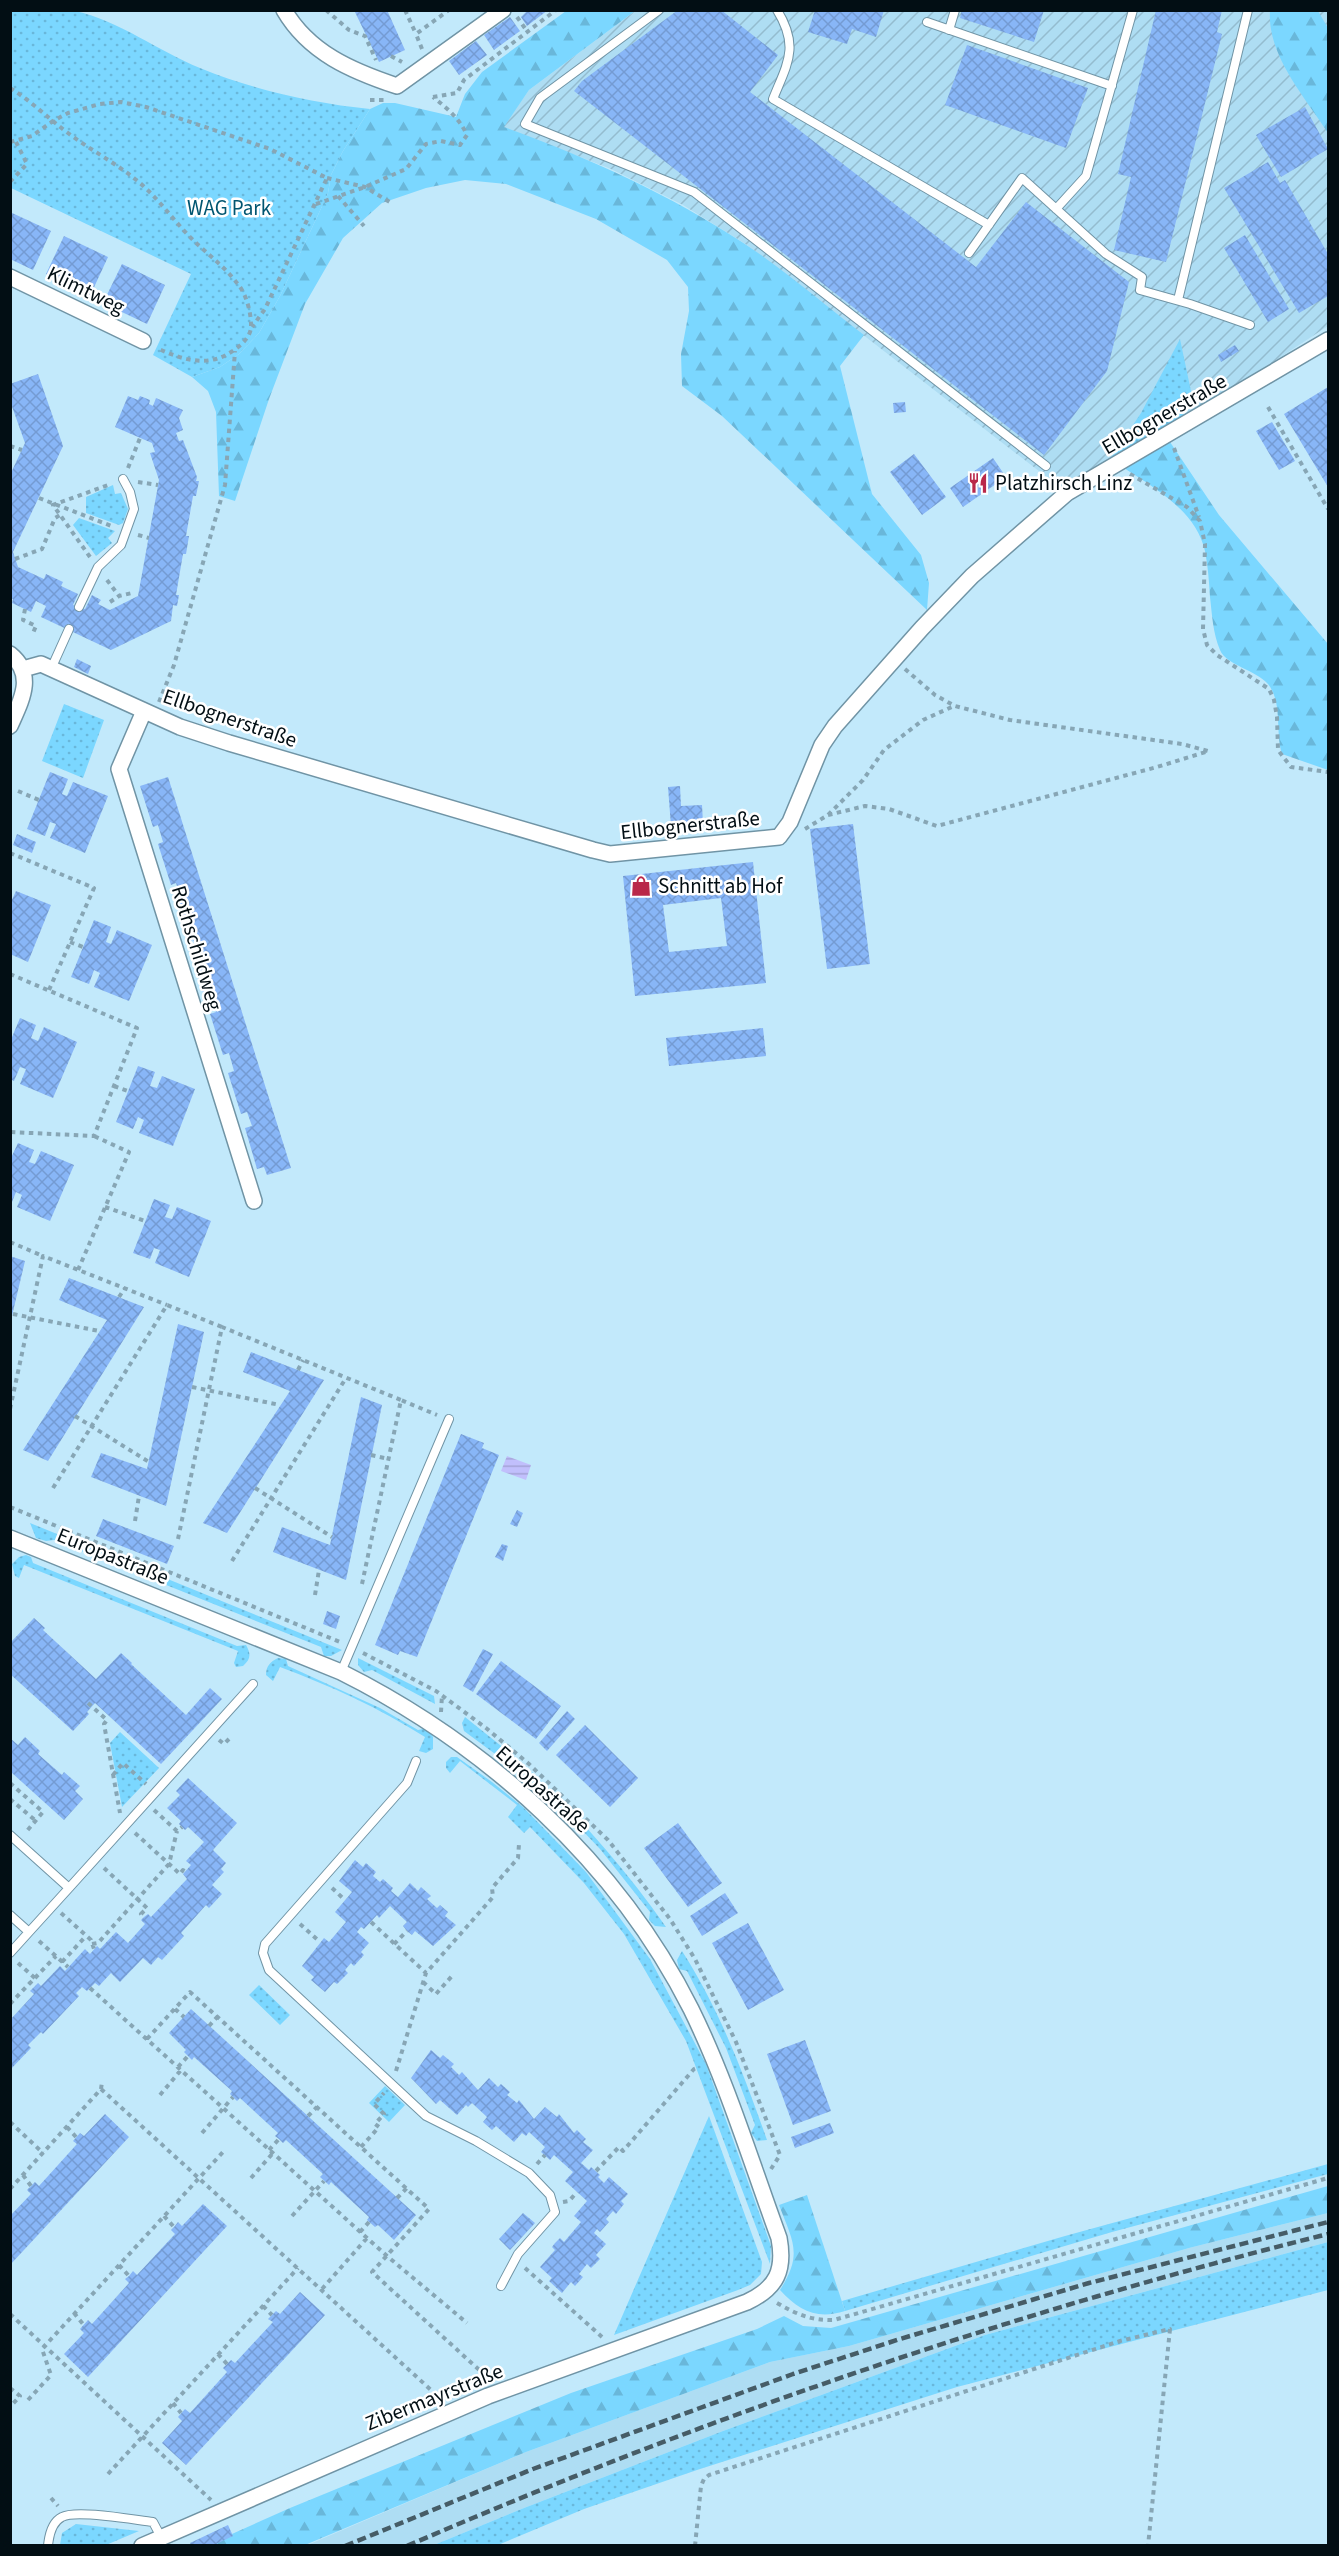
<svg xmlns="http://www.w3.org/2000/svg" width="1339" height="2556" viewBox="0 0 1339 2556" font-family="'Source Sans 3',sans-serif">
	<defs>
		<pattern id="industrial-furrows" width="10" height="10" patternUnits="userSpaceOnUse" patternTransform="scale(1.5)"><rect width="10" height="10" fill="#aeddf3"/><path d="M-1 1l2-2M0 10L10 0M9 11l2-2" fill="none" stroke="#94bccf"/></pattern>
		<pattern id="green-dots" width="8" height="8" patternUnits="userSpaceOnUse" patternTransform="scale(1.5)"><rect width="8" height="8" fill="#7bd7ff"/><path d="M2 2h.1M6 6h.1" fill="none" stroke="#69b7da" stroke-width="1.8" stroke-linecap="round"/></pattern>
		<pattern id="forest-firs" width="22" height="20" patternUnits="userSpaceOnUse" patternTransform="scale(1.5)"><rect width="22" height="20" fill="#7bd7ff"/><path d="M5 1l3.5 6h-7zM16 11l3.5 6h-7z" fill="#69b7da"/></pattern>
		<pattern id="water-rules" width="6" height="5" patternUnits="userSpaceOnUse" patternTransform="scale(1.5)"><rect width="6" height="5" fill="#c1bffc"/><path d="M0 2.5h6" fill="none" stroke="#a4a3d7"/></pattern>
		<pattern id="building-cross-hatch" width="8" height="8" patternUnits="userSpaceOnUse" patternTransform="scale(1.5)"><rect width="8" height="8" fill="#88b6f7"/><path d="M0 0l8 8M0 8l8-8" fill="none" stroke="#749bd3"/></pattern>
	</defs>
	<rect width="100%" height="100%" fill="#c2e9fb"/>
	<path fill="#aeddf3" d="M1328 2213V2242L985 2335 723 2431 524 2508 434 2545 305 2546 526 2452 770 2362 849 2346 1189 2248Z"/>
	<path fill="url(#industrial-furrows)" d="M635 11H1328V326L1186 419 1062 489 747 245 683 205 611 169 503 127 529 90Z"/>
	<path fill="url(#green-dots)" d="M11 11C31 11 55 7 75 11 120 21 158 51 200 68 254 90 312 103 370 109L343 151 331 175 328 193 318 215 280 296 259 333 239 354 220 367 192 377 153 355 191 274 11 188Z
		M1180 339 1192 396 1178 405 1186 419 1109 461 1141 413Z
		M113 485 115 494 121 493 128 509 123 523 119 525 86 513V497Z
		M79 518 115 531 108 538 112 543 96 556 73 525Z
		M64 704 104 720 83 778 42 761Z
		M30 1523 342 1650 331 1656H324L321 1647 54 1540 46 1541 36 1538Z
		M26 1555 31 1557 33 1563 237 1646 246 1645C251 1654 251 1659 243 1666L236 1667 234 1663 238 1651 24 1565 19 1578 15 1576 12 1564 19 1557Z
		M278 1658 286 1659 288 1666 380 1708 418 1730 427 1728 433 1737V1749L426 1753 419 1751 425 1737C379 1708 331 1686 280 1667L273 1681 266 1675C266 1666 270 1662 278 1658Z
		M358 1658 434 1696 435 1704 372 1670 364 1672 358 1665Z
		M465 1717 520 1761 510 1765 464 1731 462 1723Z
		M120 1732 159 1768 122 1807 110 1743Z
		M451 1757H457L492 1782 523 1807 586 1872 650 1959 706 2064 771 2246 770 2264 686 2041 624 1934 584 1883 530 1827 524 1833 508 1817 517 1805 460 1761 450 1773 446 1768V1762Z
		M532 1772C582 1820 627 1871 666 1927L655 1926 649 1920 650 1912 600 1849 539 1785H531L530 1780Z
		M682 1951C720 2010 744 2075 767 2140L757 2141 751 2133 755 2125 726 2048 687 1971 679 1969 677 1960Z
		M259 1985 290 2015 280 2025 249 1995Z
		M385 2086 405 2105 389 2122 369 2103Z
		M709 2116 762 2262 761 2274 750 2285 738 2290 614 2335Z
		M1328 2164V2174L1112 2232 845 2311 842 2301 1065 2236Z
		M1328 2242V2290L957 2387 697 2470 584 2509 498 2545H434L524 2508 723 2431 985 2335Z
		M76 2524 139 2531 106 2545H60L62 2533Z"/>
	<path fill="url(#forest-firs)" d="M566 11H635L529 90 504 127C589 158 669 194 745 244 786 271 825 305 864 335L840 366 872 494 921 555 929 583 927 610 722 416 682 386 681 354 689 311 688 287 667 260 596 219 506 184 465 180 426 188 382 203 343 238 305 304 269 399 235 501 219 496 216 412 208 391 192 377 220 367 239 354 259 333 280 296 318 215 328 193 331 175 343 151 370 109 383 103H395L456 117 465 94 482 72Z
		M1270 11H1318L1328 28V133C1305 97 1267 55 1270 11Z
		M1170 442 1219 515 1328 644V770L1282 754C1275 732 1283 703 1268 684 1256 670 1226 665 1220 650 1213 634 1212 614 1210 597 1209 582 1208 566 1205 551 1196 511 1156 489 1124 468Z
		M1328 2186V2213L1189 2248 849 2346 770 2362 526 2452 305 2545 205 2546 290 2508 571 2393 757 2329 784 2316 803 2326 831 2328Z
		M807 2195 845 2311C817 2320 799 2311 780 2290 803 2254 793 2242 779 2205Z"/>
	<path fill="url(#water-rules)" d="M507 1456 531 1465 526 1480 501 1471Z"/>
	<path fill="url(#building-cross-hatch)" fill-rule="evenodd" d="M354 10H387L405 50 379 62Z
		M528 10H548L527 26 521 17Z
		M678 10H721L778 55 750 92 976 267 1026 202 1129 282 1107 371 1044 455 574 91 582 81Z
		M815 10H884L876 37 852 29 847 44 808 32Z
		M962 10H1044L1034 42 960 18Z
		M1156 10H1222L1217 32 1222 34 1166 262 1114 250 1131 177 1118 174Z
		M510 17 520 31 494 50 484 35Z
		M476 41 487 55 459 75 449 61Z
		M967 45 1088 88 1066 148 945 105Z
		M1305 107 1328 149 1281 177 1256 135Z
		M1268 162 1280 183 1285 180 1328 254V296L1299 313 1224 188Z
		M10 212 51 231 33 270 10 259Z
		M1245 235 1289 309 1268 322 1224 248Z
		M64 236 108 257 90 296 46 274Z
		M122 264 165 285 147 324 103 303Z
		M1235 345 1239 351 1221 362 1218 355Z
		M38 374 63 446 13 552 18 567 44 579 46 574 63 582 61 586 78 594 73 605 85 609 92 595 101 600 98 604 110 610 138 596 159 480 150 453 155 452 152 443 115 427 128 396 138 400 140 396 150 400 149 404 153 406 156 398 183 410 179 418 183 430 176 433 179 441 183 440 197 477 196 481H199L196 496H193L186 536H189L186 554H183L176 595H179L177 606 173 605 171 621 111 650 41 617 46 606 36 601 31 612 12 603 13 599 10 598V475L25 443 10 401V384Z
		M1328 387V487L1284 414Z
		M905 402 906 412 894 413 893 403Z
		M1272 422 1295 461 1279 470 1256 431Z
		M914 454 946 497 922 515 890 472Z
		M993 458 1006 477 963 507 950 488Z
		M77 659 91 666 88 674 74 667Z
		M50 772 68 779 62 794 67 796 73 782 108 796 85 853 50 838 56 824 50 822 45 836 27 829Z
		M168 777 291 1168 267 1175 264 1167 257 1169 245 1128 252 1126 247 1112 241 1114 228 1073 234 1071 229 1053 223 1055 210 1014 216 1012 212 997 205 999 192 958 198 956 193 940 188 942 175 901 181 899 176 883 171 885 158 844 163 842 158 825 153 827 140 786Z
		M680 786 681 806 702 805 703 823 671 826 668 787Z
		M853 824 870 964 827 969 810 829Z
		M17 834 36 842 32 853 13 845Z
		M753 862 766 983 635 996 623 876ZM721 898 727 946 669 952 663 905Z
		M16 891 51 905 28 962 10 954V904Z
		M94 920 111 927 106 942 111 944 117 930 152 945 129 1001 94 987 100 973 94 970 89 984 71 977Z
		M20 1018 36 1025 31 1038 38 1041 44 1027 77 1042 53 1098 20 1084 26 1069 20 1067 14 1081 10 1079V1042Z
		M763 1028 766 1056 669 1066 666 1038Z
		M138 1066 155 1072 150 1086 157 1088 162 1076 195 1089 173 1146 139 1133 144 1120 138 1117 133 1129 116 1122Z
		M18 1143 34 1150 29 1162 35 1164 41 1151 74 1165 50 1221 17 1207 22 1195 16 1192 10 1207V1160Z
		M154 1199 170 1205 165 1217 172 1219 177 1207 211 1221 189 1277 155 1263 160 1250 154 1248 150 1259 133 1253Z
		M10 1256 25 1261 11 1320H10Z
		M69 1278 144 1307 48 1461 23 1450 107 1320 59 1300Z
		M178 1324 204 1332 166 1506 91 1477 101 1453 147 1469Z
		M251 1352 324 1380 227 1533 203 1523 290 1391 243 1372Z
		M361 1397 382 1405 346 1580 273 1552 282 1527 330 1545Z
		M461 1434 484 1443 482 1448 499 1455 417 1657 400 1651 398 1655 375 1645Z
		M517 1510 523 1513 517 1527 510 1524Z
		M103 1519 174 1546 167 1564 96 1536Z
		M502 1544 508 1546 503 1561 495 1557Z
		M327 1611 340 1616 336 1629 323 1624Z
		M34 1618 45 1628 43 1630 96 1679 121 1653 132 1663 131 1664 186 1715 210 1688 222 1699 161 1764 95 1703 87 1712 89 1714 73 1731 10 1674V1643Z
		M483 1649 493 1654 473 1692 463 1686Z
		M501 1661 561 1706 536 1739 476 1694Z
		M567 1711 575 1719 547 1751 539 1743Z
		M585 1725 638 1778 610 1807 556 1755Z
		M25 1737 40 1751 38 1754 62 1775 64 1772 80 1786 75 1791 83 1799 64 1820 12 1773 10 1776V1738L18 1745Z
		M188 1778 237 1823 213 1850 226 1863 221 1869 224 1872 212 1885 222 1894 209 1908 206 1905 181 1933 184 1936 162 1960 158 1957 151 1965 143 1958 120 1982 111 1973 99 1986 95 1983 87 1991 82 1987 76 1993 79 1996 43 2034 41 2032 28 2045 31 2048 10 2070V2020L34 1994 30 1991 38 1983 41 1986 60 1966 65 1971 85 1949 90 1954 97 1946 100 1949 116 1932 128 1943 145 1924 141 1920 144 1917 148 1914 151 1917 187 1879 183 1874 191 1865 186 1861 204 1842 188 1827 185 1830 179 1824 181 1821 167 1808 180 1795 176 1791Z
		M678 1823 722 1883 688 1907 644 1848Z
		M355 1860 363 1867 366 1863 376 1872 373 1876 380 1882 383 1879 393 1888 391 1891 398 1897 410 1883 418 1891 421 1887 431 1896 427 1899 437 1908 440 1905 448 1912 445 1916 456 1925 433 1946 415 1931 412 1935 407 1931 403 1926 407 1922 390 1906 379 1918 377 1915 364 1929 361 1927 357 1932 369 1943 361 1952 364 1955 354 1966 351 1963 345 1970 348 1973 337 1984 334 1982 325 1992 311 1980 314 1977 302 1966 324 1938 329 1942 346 1922 335 1912 352 1892 339 1881Z
		M725 1893 738 1913 702 1936 690 1916Z
		M748 1923 784 1990 748 2010 712 1943Z
		M191 2009 416 2215 394 2240 378 2225 375 2227 367 2220 369 2217 331 2182 329 2185 320 2177 323 2174 286 2140 283 2143 279 2139 275 2136 278 2133 240 2098 237 2101 230 2094 232 2091 194 2057 192 2060 184 2052 186 2050 169 2033Z
		M805 2040 831 2111 793 2125 767 2054Z
		M431 2050 440 2058 443 2055 454 2064 451 2067 459 2075 462 2072 478 2090 489 2078 498 2087 501 2084 510 2092 507 2095 517 2103 519 2100 534 2119 545 2107 557 2117 559 2114 574 2133 577 2130 586 2139 583 2142 593 2150 581 2163 589 2170 591 2167 600 2175 598 2177 604 2183 609 2177 628 2194 621 2201 624 2204 616 2214 613 2211 606 2219 609 2222 600 2232 597 2229 594 2233 606 2244 596 2255 600 2259 591 2268 587 2264 579 2274 583 2277 575 2286 571 2282 562 2293 549 2281 552 2278 540 2267 555 2250 552 2247 555 2243 560 2238 564 2242 581 2222 574 2216 587 2201 565 2181 573 2172 554 2155 550 2160 541 2152 545 2147 529 2132 526 2136 522 2133 514 2142 496 2126 492 2130 483 2122 487 2117 472 2103 468 2107 466 2105 457 2115 440 2100 436 2104 411 2078Z
		M105 2114 129 2137 10 2265V2216L31 2194 27 2190 35 2182 39 2186 77 2144 73 2141 80 2133 84 2136Z
		M830 2123 834 2133 795 2148 791 2137Z
		M203 2204 227 2226 88 2377 64 2354 84 2333 80 2329 88 2320 92 2324 129 2283 125 2279 129 2276 133 2271 137 2275 175 2234 171 2230 174 2227 178 2222 182 2226Z
		M523 2213 535 2223 510 2250 499 2239Z
		M300 2292 325 2315 186 2465 162 2443 182 2421 178 2417 185 2409 190 2413 227 2372 223 2368 231 2360 235 2363 273 2322 268 2319 276 2311 280 2314Z
		M228 2525 233 2536 212 2546H191L190 2543Z"/>
	<g fill="none" stroke-linecap="round" stroke-linejoin="round">
		<g stroke="#7094a5" stroke-width="10">
			<path id="service" d="M659 10 540 98 525 124 694 192 1046 466
				M777 10C800 47 787 64 773 99L989 225
				M927 22 1112 86
				M949 30 955 10
				M1056 209 1086 176 1133 10
				M969 253 1022 178 1106 254 1142 277 1140 290 1190 304 1250 325
				M1178 300 1248 10
				M79 607 98 567 121 545 134 509 130 492 123 479
				M51 669 69 629
				M341 1672 449 1419
				M416 1761 407 1783 265 1944 263 1953 269 1970 426 2116 476 2141 529 2173 550 2195 555 2212 518 2254 501 2286
				M10 1835 69 1888 29 1932 10 1915
				M69 1888 253 1684
				M10 1953 29 1932
				M48 2546C49 2535 52 2522 62 2517 76 2509 135 2520 153 2522L161 2537"/>
		</g>
		<g stroke="#7094a5" stroke-width="18">
			<path id="minor" d="M284 10C309 53 352 71 397 86L503 10
				M10 277 143 341
				M10 654C36 675 21 701 10 726
				M23 669 41 664 180 727 229 743 593 850 610 854 630 852 779 837 790 822 822 745 835 726 922 628 972 576 1067 493 1328 340
				M144 711 119 769 254 1201
				M10 1538 341 1672C487 1745 617 1862 691 2009 727 2082 751 2162 779 2238 785 2270 777 2288 747 2302L488 2396 142 2546"/>
		</g>
		<path stroke="#87a6b5" stroke-width="4" stroke-dasharray="4.5 4.5" stroke-linecap="butt" d="M326 10 349 30 365 36 376 60
			M405 10 416 34
			M517 17 527 31
			M422 49 416 34 449 10
			M391 56 402 62
			M10 88C31 101 48 118 68 133 89 149 114 162 135 179 157 196 172 219 191 238 206 253 224 266 237 283 246 293 251 312 251 325 252 338 237 349 226 355 203 367 178 358 157 348
			M433 97 457 93 464 80 556 10
			M370 100H384
			M10 142 32 136 53 121 68 113 100 104 121 102 146 107 270 149 327 178 265 309 252 327
			M327 178 365 187 393 204
			M10 182 27 164 16 142
			M338 196 364 226
			M316 204 365 187 406 169 426 144 441 141 460 145 467 135C459 118 448 109 433 97
			M1268 407 1328 509
			M10 446 22 450
			M1174 448 1199 517
			M128 468 140 438
			M1130 474 1187 507 1200 521 1205 544 1203 629 1207 645 1217 655 1269 689 1274 700 1277 717 1278 750 1291 767 1328 772
			M138 482 158 485
			M39 498 114 527
			M138 535 149 538
			M90 557 53 505 111 484
			M15 559 42 549 55 518 60 515
			M107 580 119 596
			M110 602 119 596 132 593
			M25 609 23 620 36 626 33 633
			M905 669 935 695 955 706 1010 720 1182 744 1208 751
			M159 702 174 665 225 485 235 351
			M18 791 39 800
			M828 815 865 806 889 809 937 826 1157 767 1209 751
			M805 829 828 815 863 780 884 750 923 720 954 706
			M10 853 94 888 49 990
			M70 942 83 947
			M10 974 137 1028 94 1136 10 1132
			M114 1086 128 1091
			M105 1207 145 1221
			M10 1242 43 1256
			M78 1270 129 1152 94 1136
			M119 1297 125 1288
			M13 1314 99 1331
			M298 1370 303 1360
			M192 1387 280 1405
			M10 1409 43 1256 167 1305
			M75 1416 149 1462
			M371 1455 389 1459
			M53 1488 167 1305 222 1327
			M255 1488 332 1537
			M10 1507 340 1642
			M135 1521 139 1496
			M178 1539 222 1327 401 1400
			M232 1561 346 1378
			M362 1584 401 1400 437 1415
			M315 1595 319 1570
			M363 1653 436 1691 486 1728 529 1764 608 1840 670 1919 695 1959 736 2042 780 2155 771 2169
			M88 1703 107 1720 104 1724 120 1813
			M441 1712 442 1695
			M219 1740 224 1744 229 1739
			M113 1775 123 1763 146 1784
			M10 1783 43 1812 26 1832
			M10 1799 36 1821
			M154 1810 177 1831 182 1827
			M135 1833 180 1874 183 1870 185 1872
			M104 1868 147 1908 141 1914 144 1917
			M332 1888 345 1900
			M61 1913 91 1940 94 1949
			M371 1922 426 1973
			M300 1924 320 1942
			M39 1941 68 1967
			M92 1944 98 1943 169 1864 177 1831
			M394 1944 407 1931
			M62 1962 86 1936
			M18 1963 35 1978 30 1983 35 1987
			M35 1978 56 1956
			M423 1982 436 1994 452 1976
			M90 1988 387 2256 467 2323
			M10 2004 30 1983
			M175 2009 184 2017
			M209 2026 218 2016
			M147 2039 190 1992 429 2209 372 2272 488 2378
			M178 2067 188 2056
			M396 2071 426 1973 493 1897 492 1888 518 1858 519 1844
			M101 2089 442 2400
			M160 2095 181 2070
			M308 2116 317 2107
			M10 2122 43 2153
			M67 2127 76 2137
			M202 2133 233 2097
			M361 2147 379 2127 375 2124 384 2114 374 2104 384 2093
			M269 2150 279 2139
			M537 2164 545 2155
			M596 2171 619 2147 623 2151 694 2069 699 2067
			M23 2175 31 2186
			M251 2178 273 2153
			M10 2189 101 2089 102 2082
			M397 2198 407 2188
			M563 2202 569 2201 577 2192
			M164 2216 174 2227
			M292 2216 324 2181
			M360 2232 369 2222
			M119 2265 129 2276
			M525 2268 602 2337
			M322 2289 367 2238
			M777 2303C796 2314 812 2321 834 2320L1328 2178
			M263 2306 272 2315
			M74 2313 83 2324
			M10 2314 211 2500
			M218 2354 227 2364
			M10 2388 20 2396 10 2407
			M28 2400 51 2375 42 2349 223 2152
			M173 2403 181 2413
			M108 2474 298 2268
			M51 2498 58 2506
			M695 2546 701 2486 704 2479 709 2475 1120 2341 1170 2329 1148 2546"/>
		<use href="#service" stroke="#fff" stroke-width="8"/>
		<use href="#minor" stroke="#fff" stroke-width="15"/>
		<path stroke="#465c66" stroke-width="4.5" stroke-dasharray="9 4.5" stroke-linecap="butt" d="M345 2546 533 2469 793 2374 900 2339 1089 2283 1328 2222
			M407 2546C705 2417 1013 2312 1328 2234"/>
	</g>
	<defs>
		<g id="restaurant-bare" transform="scale(1.62)"><path d="M-5-6h1v4h1v-4h1v4h1v-4h1v5L-1.5 .5V6h-2V.5L-5-1ZM5-6V6H3V1.5H1.5Q1.5-4 5-6Z" fill="#b92849" stroke="#fff" stroke-width="2.5" paint-order="stroke"/></g>
		<g id="shop-bare" transform="scale(1.62)"><path d="M-5-2.5h2.3a2.7 3.5 0 0 1 5.4 0H5L5.5 6h-11ZM-1.5-2.5h3a1.5 2.3 0 0 0-3 0Z" fill="#b92849" stroke="#fff" stroke-width="2.5" paint-order="stroke"/></g>
	</defs>
	<g fill-rule="evenodd">
		<use href="#restaurant-bare" x="978" y="483"/>
		<use href="#shop-bare" x="641" y="886"/>
	</g>
	<g text-anchor="middle" dominant-baseline="central" stroke-width="5" stroke-linejoin="round" paint-order="stroke">
		<g font-size="21" fill="#005570" stroke="#fff">
			<text x="229" y="208">WAG Park</text>
		</g>
		<g font-size="21" fill="#020e14" stroke="#fff">
			<text transform="translate(86 290) rotate(26)">Klimtweg</text>
			<text transform="translate(1164 414) rotate(-30)">Ellbognerstraße</text>
			<text transform="translate(230 718) rotate(19)">Ellbognerstraße</text>
			<text transform="translate(690 825) rotate(-6)">Ellbognerstraße</text>
			<text transform="translate(197 948) rotate(73)">Rothschildweg</text>
			<text transform="translate(113 1556) rotate(22)">Europastraße</text>
			<text transform="translate(543 1789) rotate(42)">Europastraße</text>
			<text transform="translate(434 2397) rotate(-22)">Zibermayrstraße</text>
		</g>
		<g font-size="21" fill="#020e14" stroke="#fff" text-anchor="start">
			<text x="995" y="483">Platzhirsch Linz</text>
			<text x="658" y="886">Schnitt ab Hof</text>
		</g>
	</g>
	<rect width="1339" height="2556" fill="none" stroke="#020e14" stroke-width="24"/>
</svg>
